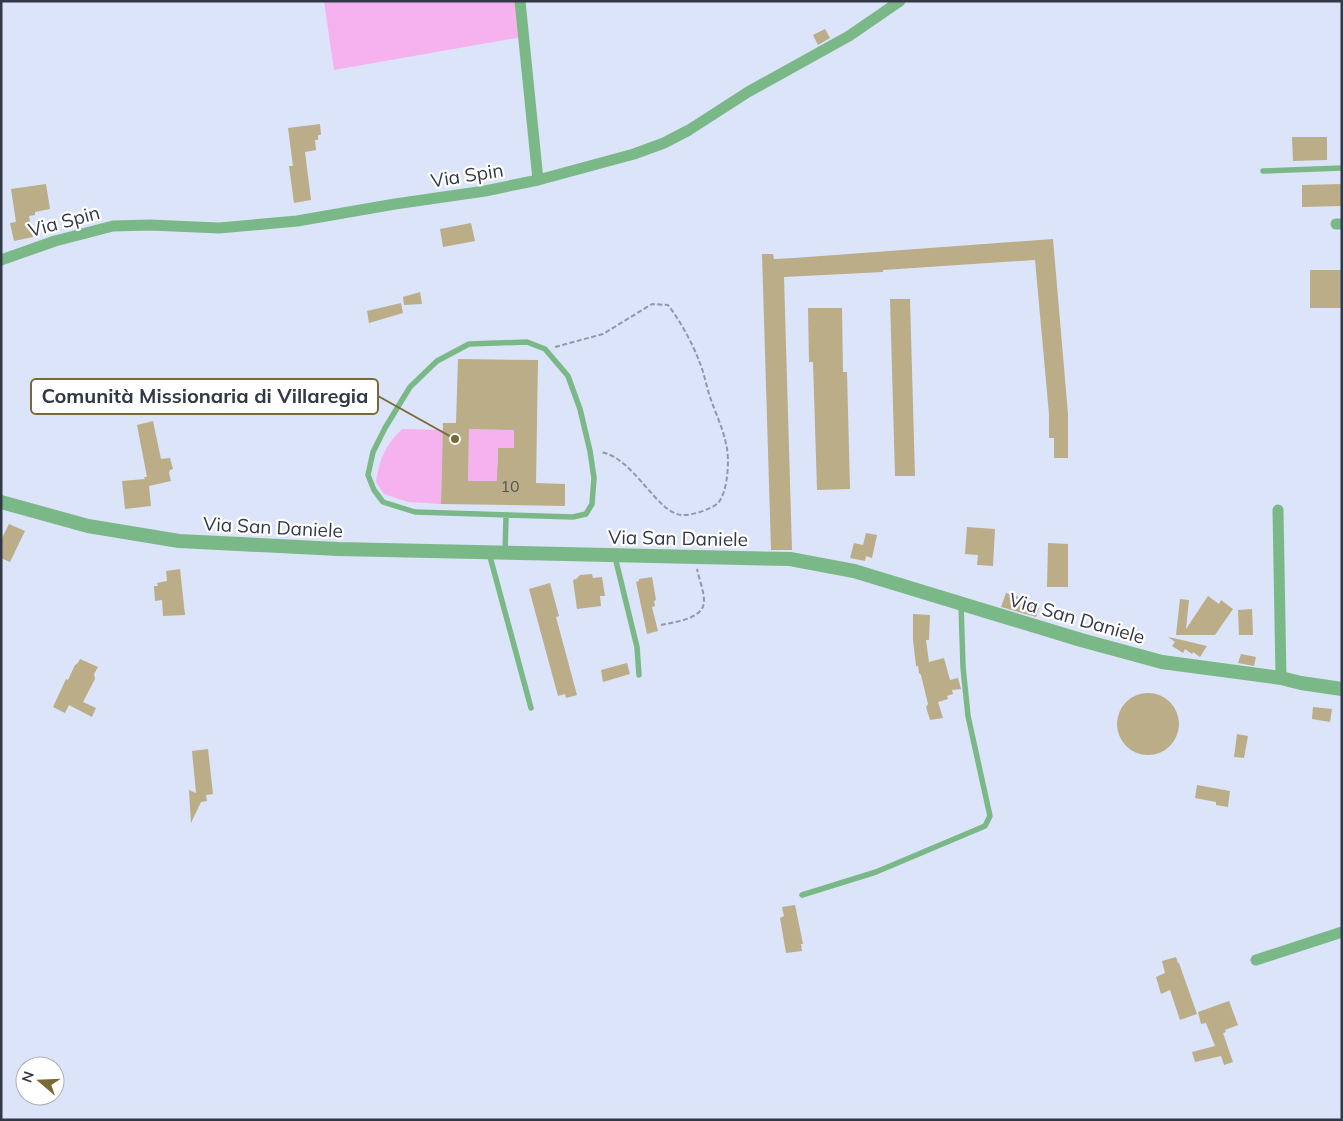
<svg xmlns="http://www.w3.org/2000/svg" width="1343" height="1121" viewBox="0 0 1343 1121" font-family="Mulish,sans-serif">
	<rect width="100%" height="100%" fill="#dce4fa"/>
	<path fill="#f5b2ee" d="M324 1H515L522 37 334 70Z
		M402 429 443 430 441 504 408 502 384 494 376 482C380 458 385 446 402 429Z
		M469 429 514 430V448H498L497 465 503 481H468Z"/>
	<path fill="#baad88" fill-rule="evenodd" d="M825 29 830 38 818 45 813 35Z
		M320 124 321 135H318V140H315L316 150 305 152 311 200 294 203 289 166H293L288 128Z
		M1292 137H1327V160L1293 161Z
		M46 184 50 209 35 212V215L29 216 33 237 14 241 10 223 16 222 11 189Z
		M1342 184V206L1302 207V185Z
		M471 223 475 241 443 247 440 229Z
		M1053 239 1068 414V458H1054V438H1049V414L1035 260 883 270V272L784 277 792 550H771L762 254H773L774 259 794 258Z
		M1310 270H1342V308H1310Z
		M420 292 422 304 404 305 403 297Z
		M890 299H910L915 476H895Z
		M401 303 403 313 369 323 367 311Z
		M808 308H842L843 372H847L850 489 817 490 813 362H809Z
		M458 359 538 360 536 483 565 484V506L441 504 443 423H456ZM469 429 514 430V448H498L497 481H468Z
		M153 421 161 459 170 458 173 469 170 470 169 473 171 481 149 486 151 506 125 509 122 481 145 479 144 477H147L137 425Z
		M9 524 25 531 10 562 1 558V540Z
		M967 527 995 529 993 566 977 565 978 555 965 554Z
		M866 533 877 535 872 558 866 556 865 561 850 558 854 543 863 545Z
		M1048 543 1068 544V587H1047Z
		M180 569 185 615 163 616 162 600 155 601 154 586H158L157 583 167 581 166 571Z
		M592 574 593 578 602 577 605 596H600L601 606 577 609 573 580 576 579 580 575Z
		M652 577 656 600 654 601 655 606 652 607 658 631 647 634 636 582 639 581V579Z
		M550 583 559 616 556 617 577 695 566 698 565 694 558 696 529 589Z
		M1006 593 1029 600 1028 604 1039 608 1036 617 1001 607Z
		M1208 596 1219 604 1221 600 1233 609 1215 635H1176L1180 599 1189 600 1186 629Z
		M1252 609 1253 635H1239L1238 610Z
		M913 614 930 615 929 640H926L929 662 944 658 950 680 958 678 961 689 952 690 953 694 947 696 948 699 938 702 943 718 930 720 926 707 928 704 921 675 919 673 918 666H916L913 640Z
		M1168 637 1182 640 1207 646 1200 657 1193 652 1192 654 1185 649 1183 653 1172 646 1175 642Z
		M1241 654 1256 657 1254 666 1238 663Z
		M80 659 98 667 94 674 95 679 83 702 96 708 92 717 69 705 65 713 53 707 66 679 68 680 75 665 78 663Z
		M627 663 630 674 603 682 601 670Z
		M1117 724a31 31 0 1 1 62 0a31 31 0 1 1-62 0Z
		M1313 707 1332 709 1330 722 1312 719Z
		M1237 734 1248 736 1244 758 1234 757Z
		M208 749 213 794 206 795 207 801 201 802 191 823 189 790 196 793 192 751Z
		M1197 785 1230 791 1228 807 1216 805V802L1195 798Z
		M795 905 803 944H801L802 951 786 953 780 918 784 916 782 907Z
		M1176 957 1178 963H1179L1197 1014 1180 1020 1170 990 1161 994 1156 977 1165 973 1162 961Z
		M1229 1001 1238 1025 1225 1030 1226 1032 1223 1033 1233 1062 1224 1065 1221 1056 1195 1062 1192 1052 1215 1046 1206 1023 1201 1024 1198 1012Z"/>
	<g fill="none" stroke-linecap="round" stroke-linejoin="round">
		<path stroke="#9298ab" stroke-width="2" stroke-dasharray="5 2.5" stroke-linecap="butt" d="M555 347 603 334 652 304 668 305C679 319 693 344 699 361 704 372 706 385 710 397 715 412 723 428 726 444 730 458 728 492 718 503 712 509 691 516 682 515 657 514 633 456 600 452
			M661 625C675 622 704 619 704 601 704 591 699 579 697 569"/>
		<path stroke="#7ab987" stroke-width="5.5" d="M1263 171 1342 168
			M527 342 545 349 568 376 580 409 590 451 594 478 592 504 586 514 573 517 415 512 383 502 374 490 368 475 373 452 385 428 410 387 437 361 469 344Z
			M489 553 531 708
			M505 553 506 516
			M615 557 637 647 639 675
			M802 895 876 872 985 826 990 816 968 716 963 667 961 604"/>
		<path stroke="#7ab987" stroke-width="11" d="M520 1 538 180
			M1336 224H1342
			M1 260 55 241 113 226 150 225 219 228 297 221 395 204 485 191 538 180 634 154 664 143 689 130 748 92 849 36 900 1
			M1278 510 1281 678
			M1256 960 1342 932"/>
		<path stroke="#7ab987" stroke-width="14" d="M1 502 88 526 179 541 338 549 790 559 854 571 1081 640 1162 662 1281 678 1301 683 1342 689"/>
	</g>
	<g text-anchor="middle" dominant-baseline="central" stroke-width="4.5" stroke-linejoin="round" paint-order="stroke">
		<g font-size="16" fill="#555556">
			<text x="510" y="486">10</text>
		</g>
		<g font-size="19" fill="#333846" stroke="#fff">
			<text transform="translate(467 175) rotate(-9)">Via Spin</text>
			<text transform="translate(64 221) rotate(-15)">Via Spin</text>
			<text transform="translate(273 527) rotate(3)">Via San Daniele</text>
			<text transform="translate(678 538) rotate(1)">Via San Daniele</text>
			<text transform="translate(1077 618) rotate(16)">Via San Daniele</text>
		</g>
	</g>
	<path fill="none" stroke="#7a6836" stroke-width="2" d="M455 439L378 396"/>
	<circle fill="#7a6836" stroke="#fff" stroke-width="2" cx="455" cy="439" r="5"/>
	<rect fill="#fff" stroke="#7a6836" stroke-width="2" x="31" y="379" width="347" height="35" rx="5"/>
	<g font-size="20" text-anchor="middle" font-weight="bold" fill="#333846">
		<text x="205" y="403">Comunità Missionaria di Villaregia</text>
	</g>
	<rect width="1343" height="1121" fill="none" stroke="#333846" stroke-width="5"/>
	<g transform="translate(40 1081) rotate(289)"><circle r="24" fill="#ffffff" stroke="#adafb5"/>
	<path d="M0-4L9 19L0 12L-9 19Z" fill="#7a6836"/>
	<text y="-8" font-size="14" font-weight="bold" text-anchor="middle" fill="#333846">N</text>
	</g>
</svg>
